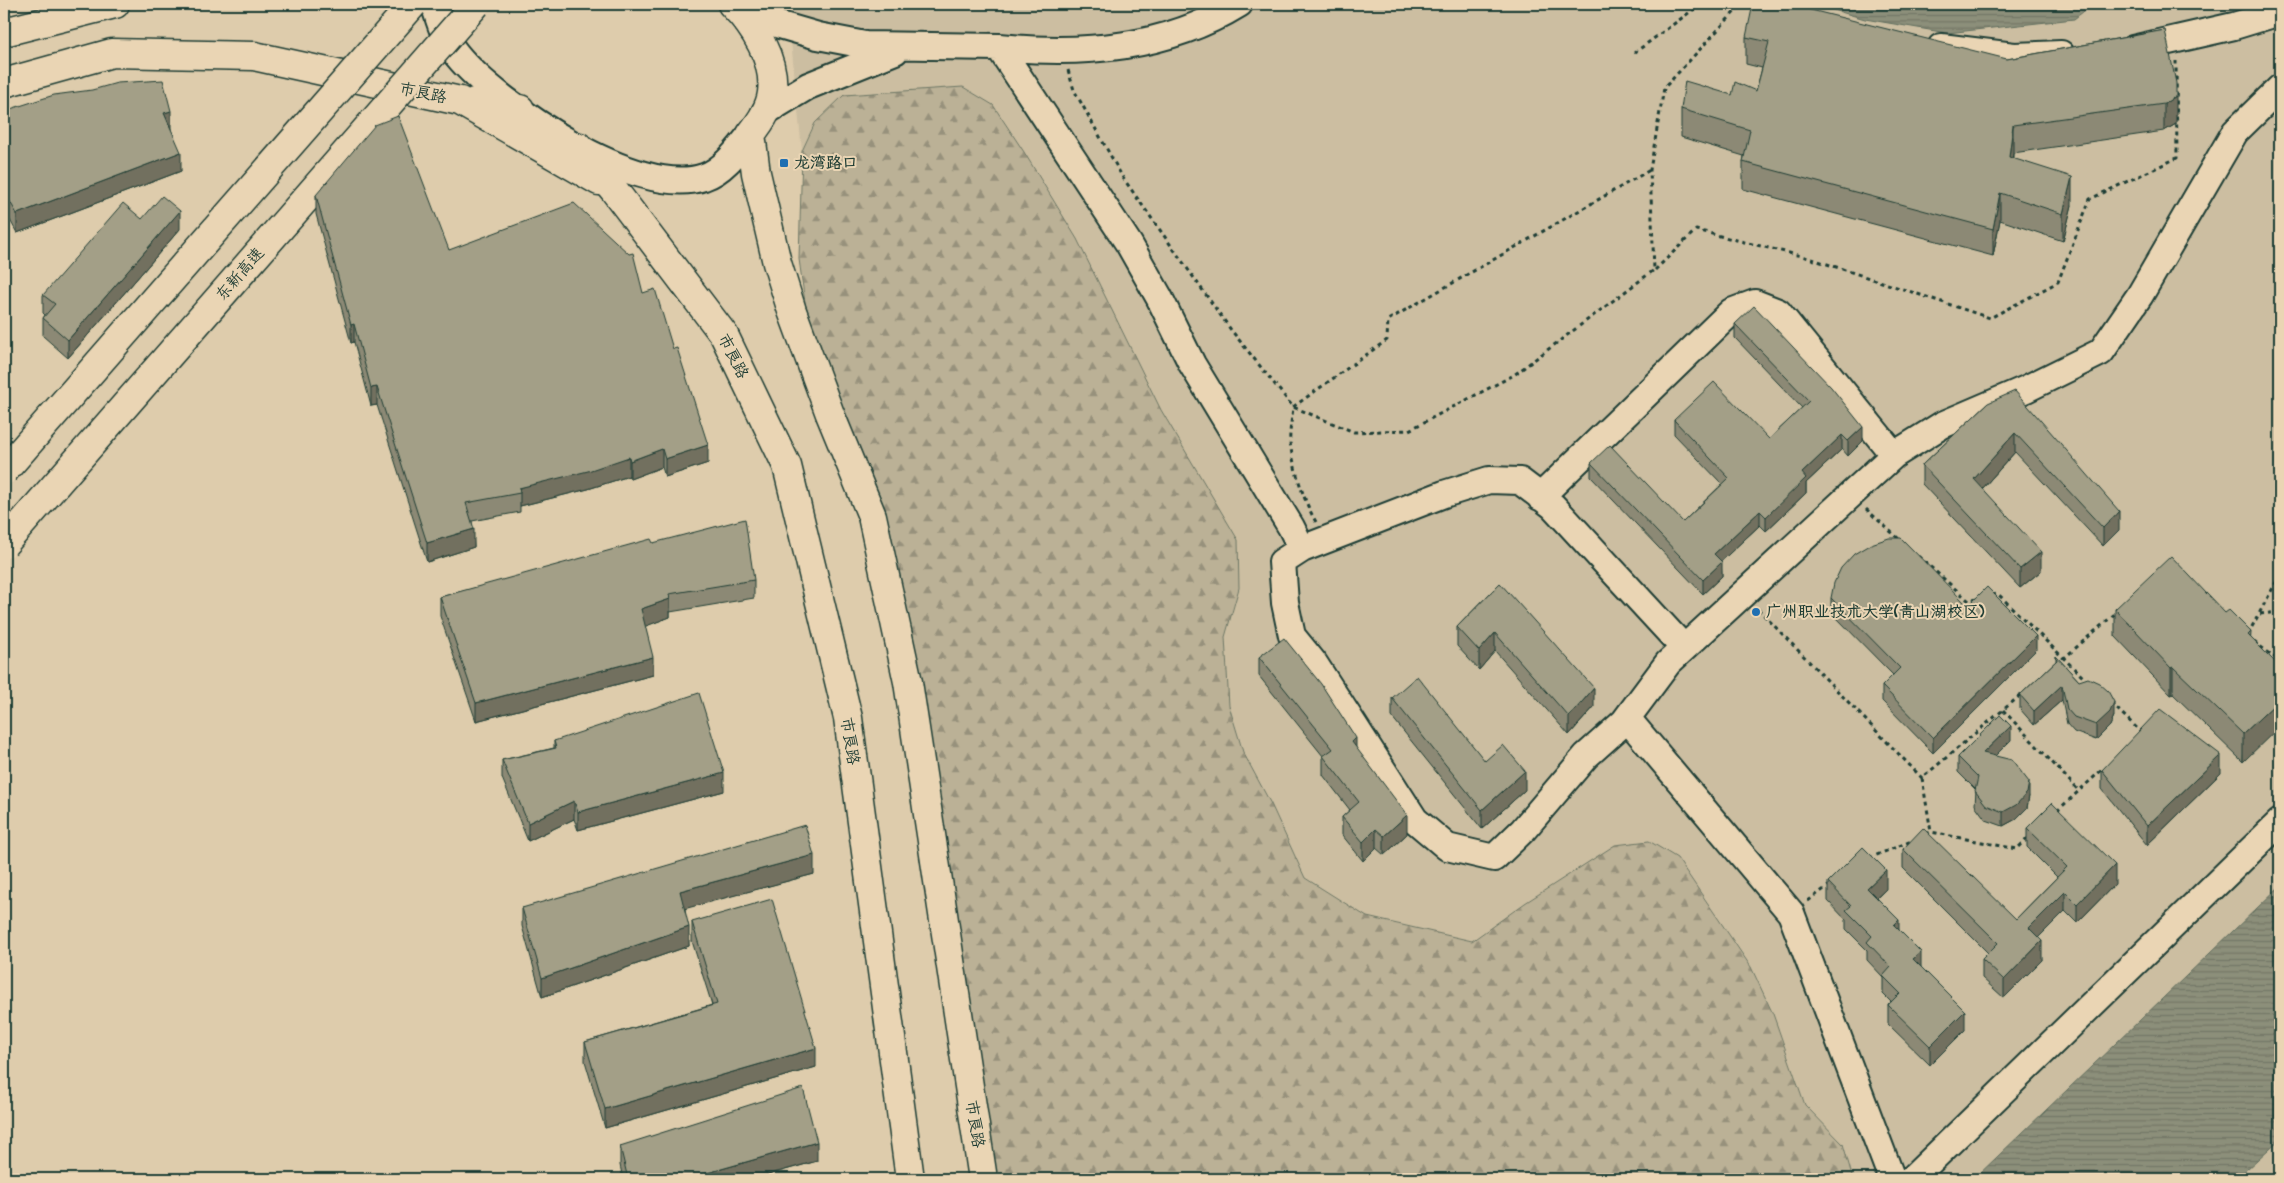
<svg xmlns="http://www.w3.org/2000/svg" width="2284" height="1183" viewBox="0 0 2284 1183" font-family="'Architects Daughter','LXGW WenKai TC',sans-serif">
	<defs>
		<pattern id="forest-firs" width="22" height="20" patternUnits="userSpaceOnUse" patternTransform="scale(1.25)"><rect width="22" height="20" fill="#bbb196"/><path d="M5 1l3.5 6h-7zM16 11l3.5 6h-7z" fill="#97917b"/></pattern>
		<pattern id="water-rules" width="6" height="5" patternUnits="userSpaceOnUse" patternTransform="scale(1.25)"><rect width="6" height="5" fill="#8c8f7a"/><path d="M0 2.5h6" fill="none" stroke="#727665"/></pattern>
	</defs>
	<rect width="100%" height="100%" fill="#deccac"/>
	<filter id="ink" filterUnits="userSpaceOnUse"><feTurbulence type="fractalNoise" baseFrequency=".02" numOctaves="2"/><feDisplacementMap in="SourceGraphic" scale="10" xChannelSelector="R" yChannelSelector="G"/><feConvolveMatrix kernelMatrix="1 2 1 2 8 2 1 2 1" color-interpolation-filters="sRGB"/></filter>
	<g filter="url(#ink)">
		<path fill="#ccbea1" d="M775 4H2280V1179H1853L1843 1144 1805 1105 1773 1014 1751 967 1677 858 1525 903 1472 941 1367 917 1305 878 1271 804 1243 752 1229 706 1225 636 1239 588 1161 410 1077 239 1024 152 815 123 802 151 790 31Z"/>
		<path fill="url(#forest-firs)" stroke="#6d7765" d="M963 87 993 105 1024 152 1077 239 1161 410 1238 540 1239 588 1225 637 1229 706 1243 752 1271 804 1305 878 1367 917 1472 941 1525 903 1615 845 1649 841 1677 858 1751 967 1773 1014 1805 1105 1843 1144 1853 1179H986L899 594 806 310 799 259 802 151 815 123 844 95Z"/>
		<path fill="url(#water-rules)" stroke="#606e5e" d="M1813 4H2093L2074 19 1947 33 1865 19Z
			M2280 886V1139L2236 1179H1974Z"/>
		<g fill="none" stroke-linecap="round" stroke-linejoin="round">
			<g stroke="#1f3d34" stroke-width="30">
				<path id="minor" d="M434 4C440 22 445 41 457 55 498 105 637 200 704 177 723 171 739 149 751 134
					M742 14 818 36 865 45 999 47 1129 244 1159 297 1192 364 1291 527 1302 549 1282 562 1285 603 1292 636 1314 663 1415 820 1447 847 1494 858 1523 830 1586 756 1624 722H1630L1791 913 1892 1179
					M999 47C1083 55 1166 49 1239 4
					M1941 47 2014 56 2061 54
					M2133 49 2234 26 2280 12
					M765 112 808 86 895 51
					M1540 497 1731 312 1755 303 1778 312 1894 455
					M1302 549 1444 494 1489 480 1520 481 1553 506 1684 648
					M1624 722 1668 663 1894 455 1942 425 2026 389 2101 352 2140 295 2235 132 2280 88
					M1912 1179 2280 822"/>
			</g>
			<g stroke="#1f3d34" stroke-width="31">
				<path id="highway" d="M732 4C754 26 776 60 772 93 770 108 760 123 751 134L756 173 777 263 792 311 830 414 872 516 908 682 983 1179
					M4 32 115 4
					M4 83 112 53 254 56 460 101 599 181
					M474 102 520 109
					M579 147 614 190 724 335 787 466 848 718 910 1179"/>
			</g>
			<path stroke="#1f3d34" stroke-width="3" stroke-dasharray="4 4" stroke-linecap="butt" d="M1634 53 1701 4
				M1068 70 1074 90 1123 178 1231 330 1293 407 1354 432 1409 430 1514 375 1654 270 1650 170 1664 88 1742 4
				M1655 270 1696 230 1809 258 1990 318 2058 282 2090 199 2177 158 2176 61
				M1866 509 1900 540
				M1316 522C1303 500 1294 468 1290 443 1289 432 1292 419 1293 407L1387 340 1388 320 1650 170
				M1918 556 1969 601 1977 599
				M1992 595 1998 594 2088 682
				M1758 609 1922 778 2022 694
				M2260 614 2280 612
				M2248 634 2280 575
				M2254 642 2280 661
				M2063 659 2117 612
				M2111 703 2142 733
				M2003 710 2079 791
				M1922 778 1931 832
				M2057 811 2104 768
				M1926 834 1931 832 2017 849 2029 837
				M1869 858 1914 840
				M1808 901 1831 884"/>
			<use href="#minor" stroke="#ead5b4" stroke-width="26"/>
			<use href="#highway" stroke="#ead5b4" stroke-width="28"/>
			<g stroke="#1f3d34" stroke-width="31" stroke-linecap="butt">
				<path id="highway-bridge" d="M4 471 413 4
					M4 544 476 4"/>
			</g>
			<use href="#highway-bridge" stroke="#ead5b4" stroke-width="28"/>
		</g>
		<path fill="#8c8974" stroke="#1f3d34" d="M2165 30 2176 124 2164 131 2013 153V158L2072 205 2063 241 2000 220 1993 256 1743 189V162L1744 156 1681 137V109L1732 95 1756 91 1762 68 1746 64V37L2007 59Z
			M4 111 171 129 181 171 17 233 4 209Z
			M316 195 449 250 643 293 708 463 665 477 662 467 630 479 629 476 588 489 520 506V512L472 521 474 547 427 562 377 405 371 406 354 342 351 343 316 214Z
			M142 219 180 229 68 358 43 336V318L45 315 43 313V295Z
			M1735 324 1863 441 1848 456 1842 449 1806 483V493L1766 531 1760 525 1721 561 1722 576 1703 594 1591 477V463L1683 522 1722 484 1674 434V420L1769 439 1802 408 1735 338Z
			M1988 403 2119 530 2103 546 2015 452 1983 488 2041 571 2020 588 1922 484V465Z
			M653 543 754 580V598L670 612V617L645 626 653 675 476 721 440 616V597Z
			M1500 583 1594 707 1569 735 1495 651 1479 670 1457 646V627Z
			M1831 598 1968 606 2036 650 1933 753 1882 701V686L1893 675 1831 612Z
			M2115 609 2225 613 2251 632 2243 762 2173 694 2171 695 2115 636Z
			M2056 656 2079 681 2114 716 2110 726 2096 740 2074 732 2067 724 2062 700 2034 725 2020 709V695L2056 661Z
			M1259 657 1407 834 1384 855 1376 848 1363 861 1342 835V817L1350 810 1323 775V756L1259 676Z
			M1392 698 1485 761 1525 790 1482 829 1392 717Z
			M2011 740 1995 756 2029 796 2027 808 2016 819 2003 826 1986 820 1975 805 1976 790 1958 772V757Z
			M554 741 724 791 578 830 574 819 528 841 502 778V760L554 748Z
			M2102 770 2221 773 2147 845 2102 789Z
			M2027 828 2115 884 2077 923 2065 911 2038 937 2042 960 2004 998 1982 978V959L1988 953 1903 868V849L2016 919 2057 877 2027 847Z
			M814 874 685 908 689 946 542 997 522 926V908Z
			M1828 882 1886 889 1877 898 1899 930 1921 967 1965 1030 1930 1065 1888 1024V1005L1891 1002 1883 994V977L1867 960V950L1846 929V920L1828 901Z
			M692 922 816 1067 605 1128 585 1061V1042L712 1005 692 941Z
			M620 1146 817 1161 753 1179H623L620 1165Z"/>
		<path fill="#726f5e" stroke="#1f3d34" d="M2176 96V124L2164 131V104Z
			M171 111V129L164 113Z
			M2013 125V153L2009 184V157Z
			M181 152V171L17 233V214Z
			M2072 177V205L2063 241V214Z
			M2000 193V220L1993 256V229Z
			M180 211V229L68 358V340Z
			M354 324V342L351 343V325Z
			M377 387V405L371 406V388Z
			M1863 427V441L1848 456V441Z
			M2015 433V452L1974 498V479Z
			M1842 435V449L1806 483V493L1766 531V517L1802 473Z
			M708 445V463L665 477V459Z
			M662 449V467L630 479V461Z
			M629 457V476L588 489 520 506V493L519 488Z
			M1760 511V525L1714 568V554Z
			M2119 511V530L2103 546V528Z
			M474 529V547L427 562V543Z
			M2041 552V571L2020 588V569Z
			M1722 562V576L1703 594V580Z
			M670 599V617L641 628V609Z
			M1495 633V651L1479 670V651Z
			M2036 636V650L1933 753V738Z
			M653 657V675L476 721V703Z
			M2173 667V694L2171 695V668Z
			M2062 685V700L2034 725V711Z
			M1594 688V707L1569 735V717Z
			M2280 699V726L2243 762V734Z
			M2114 702V716L2110 726 2096 740V725Z
			M2011 726V740L1983 768V753Z
			M1356 738V757L1352 742Z
			M2221 755V773L2147 845V826Z
			M1525 771V790L1482 829V810Z
			M724 773V791L578 830V812Z
			M2029 782V796L2027 808 2016 819 2003 826V812Z
			M574 801V819L528 841V823Z
			M1407 815V834L1384 855V836Z
			M1376 829V848L1363 861V842Z
			M814 855V874L680 910V891Z
			M2115 865V884L2077 923V904Z
			M1886 870V889L1867 907V888Z
			M2065 892V911L2029 947V928Z
			M1899 920V939L1894 925Z
			M689 927V946L542 997V978Z
			M2042 941V960L2004 998V980Z
			M1921 952V970L1913 959Z
			M1965 1011V1030L1930 1065V1046Z
			M816 1048V1067L605 1128V1109Z
			M817 1142V1161L753 1179H686Z"/>
		<path fill="#a39f87" stroke="#1f3d34" d="M1753 4H1787L2007 59 2165 30 2176 83V96L2164 104 2013 125 2009 157 2072 177 2063 214 2000 193 1993 229 1743 162 1750 130 1681 109 1685 81 1732 95 1735 82 1756 91 1769 42 1746 37Z
			M163 80 171 111 164 113 181 152 17 214 4 191V111L54 95 92 90 117 83Z
			M398 116 449 250 574 203 629 254 633 253 643 293 655 289 673 349 677 348 708 445 665 459 662 449 630 461 629 457 588 471 519 488 520 493 466 503 474 529 427 543 377 387 371 388 354 324 351 325 316 195 375 125Z
			M162 196 180 211 68 340 43 318 55 304 43 295 123 203 142 219Z
			M1754 306 1831 387 1863 427 1848 441 1842 435 1802 473 1806 478 1766 517 1760 511 1714 554 1722 562 1703 580 1591 463 1610 445 1683 522 1729 478 1674 420 1714 382 1769 439 1809 401 1735 324Z
			M2015 391 2119 511 2103 528 2015 433 1974 479 2041 552 2020 569 1922 465 1988 403Z
			M745 519 754 580 669 594 670 599 641 609 653 657 476 703 440 597 651 539 653 543Z
			M1889 538H1901L1968 606 1987 587 2036 636 1933 738 1882 686 1900 668 1831 598 1834 583 1841 568 1854 554 1871 544Z
			M2171 556 2225 613 2229 610 2251 632 2248 635 2280 667V699L2243 734 2173 667 2171 668 2115 609Z
			M1500 583 1594 688 1569 717 1495 633 1479 651 1457 627Z
			M1284 638 1321 684 1356 738 1352 742 1407 815 1384 836 1376 829 1363 842 1342 817 1359 802 1323 756 1333 749 1259 657Z
			M2056 656 2079 681 2088 678 2099 683 2108 691 2114 702 2110 712 2096 725 2074 717 2067 709 2062 685 2034 711 2020 695 2057 660Z
			M1417 676 1485 761 1503 745 1525 771 1482 810 1392 698Z
			M699 693 724 773 578 812 574 801 528 823 502 760 556 748 554 741Z
			M2160 709 2221 755 2147 826 2102 770Z
			M2000 715 2011 726 1983 753 2012 760 2029 782 2027 793 2016 805 2003 812 1986 805 1975 791 1978 777 1958 757Z
			M2052 803 2115 865 2077 904 2065 892 2029 928 2042 941 2004 980 1982 959 1998 943 1903 849 1923 828 2016 919 2067 867 2027 828Z
			M805 825 814 855 680 891 689 927 542 978 522 908Z
			M1863 847 1886 870 1867 888 1899 920 1894 925 1921 952 1913 959 1965 1011 1930 1046 1888 1005 1900 993 1883 976 1891 967 1867 942 1872 936 1846 910 1851 906 1828 882Z
			M772 899 816 1048 605 1109 585 1042 717 1004 692 922Z
			M803 1088 817 1142 686 1179H628L620 1146Z"/>
	</g>
	<g fill="#1f6fb2" stroke="#ead5b4" stroke-width="2">
		<rect x="779" y="158" width="10" height="10" rx="2.5"/>
		<circle cx="1756" cy="612" r="5"/>
	</g>
	<g text-anchor="middle" dominant-baseline="central" stroke-width="4" stroke-linejoin="round" paint-order="stroke">
		<g font-size="16" fill="#1f3d34" stroke="#ead5b4">
			<text transform="translate(423 93) rotate(12)">市良路</text>
			<text transform="translate(240 274) rotate(-49)">东新高速</text>
			<text transform="translate(733 356) rotate(63)">市良路</text>
			<text transform="translate(850 741) rotate(81)">市良路</text>
			<text transform="translate(975 1124) rotate(81)">市良路</text>
		</g>
		<g font-size="16" font-weight="bold" fill="#1f3d34" stroke="#ead5b4" text-anchor="start">
			<text x="794" y="163">龙湾路口</text>
			<text x="1766" y="612">广州职业技术大学(青山湖校区)</text>
		</g>
	</g>
	<rect width="2284" height="1183" fill="none" stroke="#ead5b4" stroke-width="20"/>
	<rect x="10" y="10" width="2264" height="1163" fill="none" stroke="#1f3d34" stroke-width="2" filter="url(#ink)"/>
</svg>
